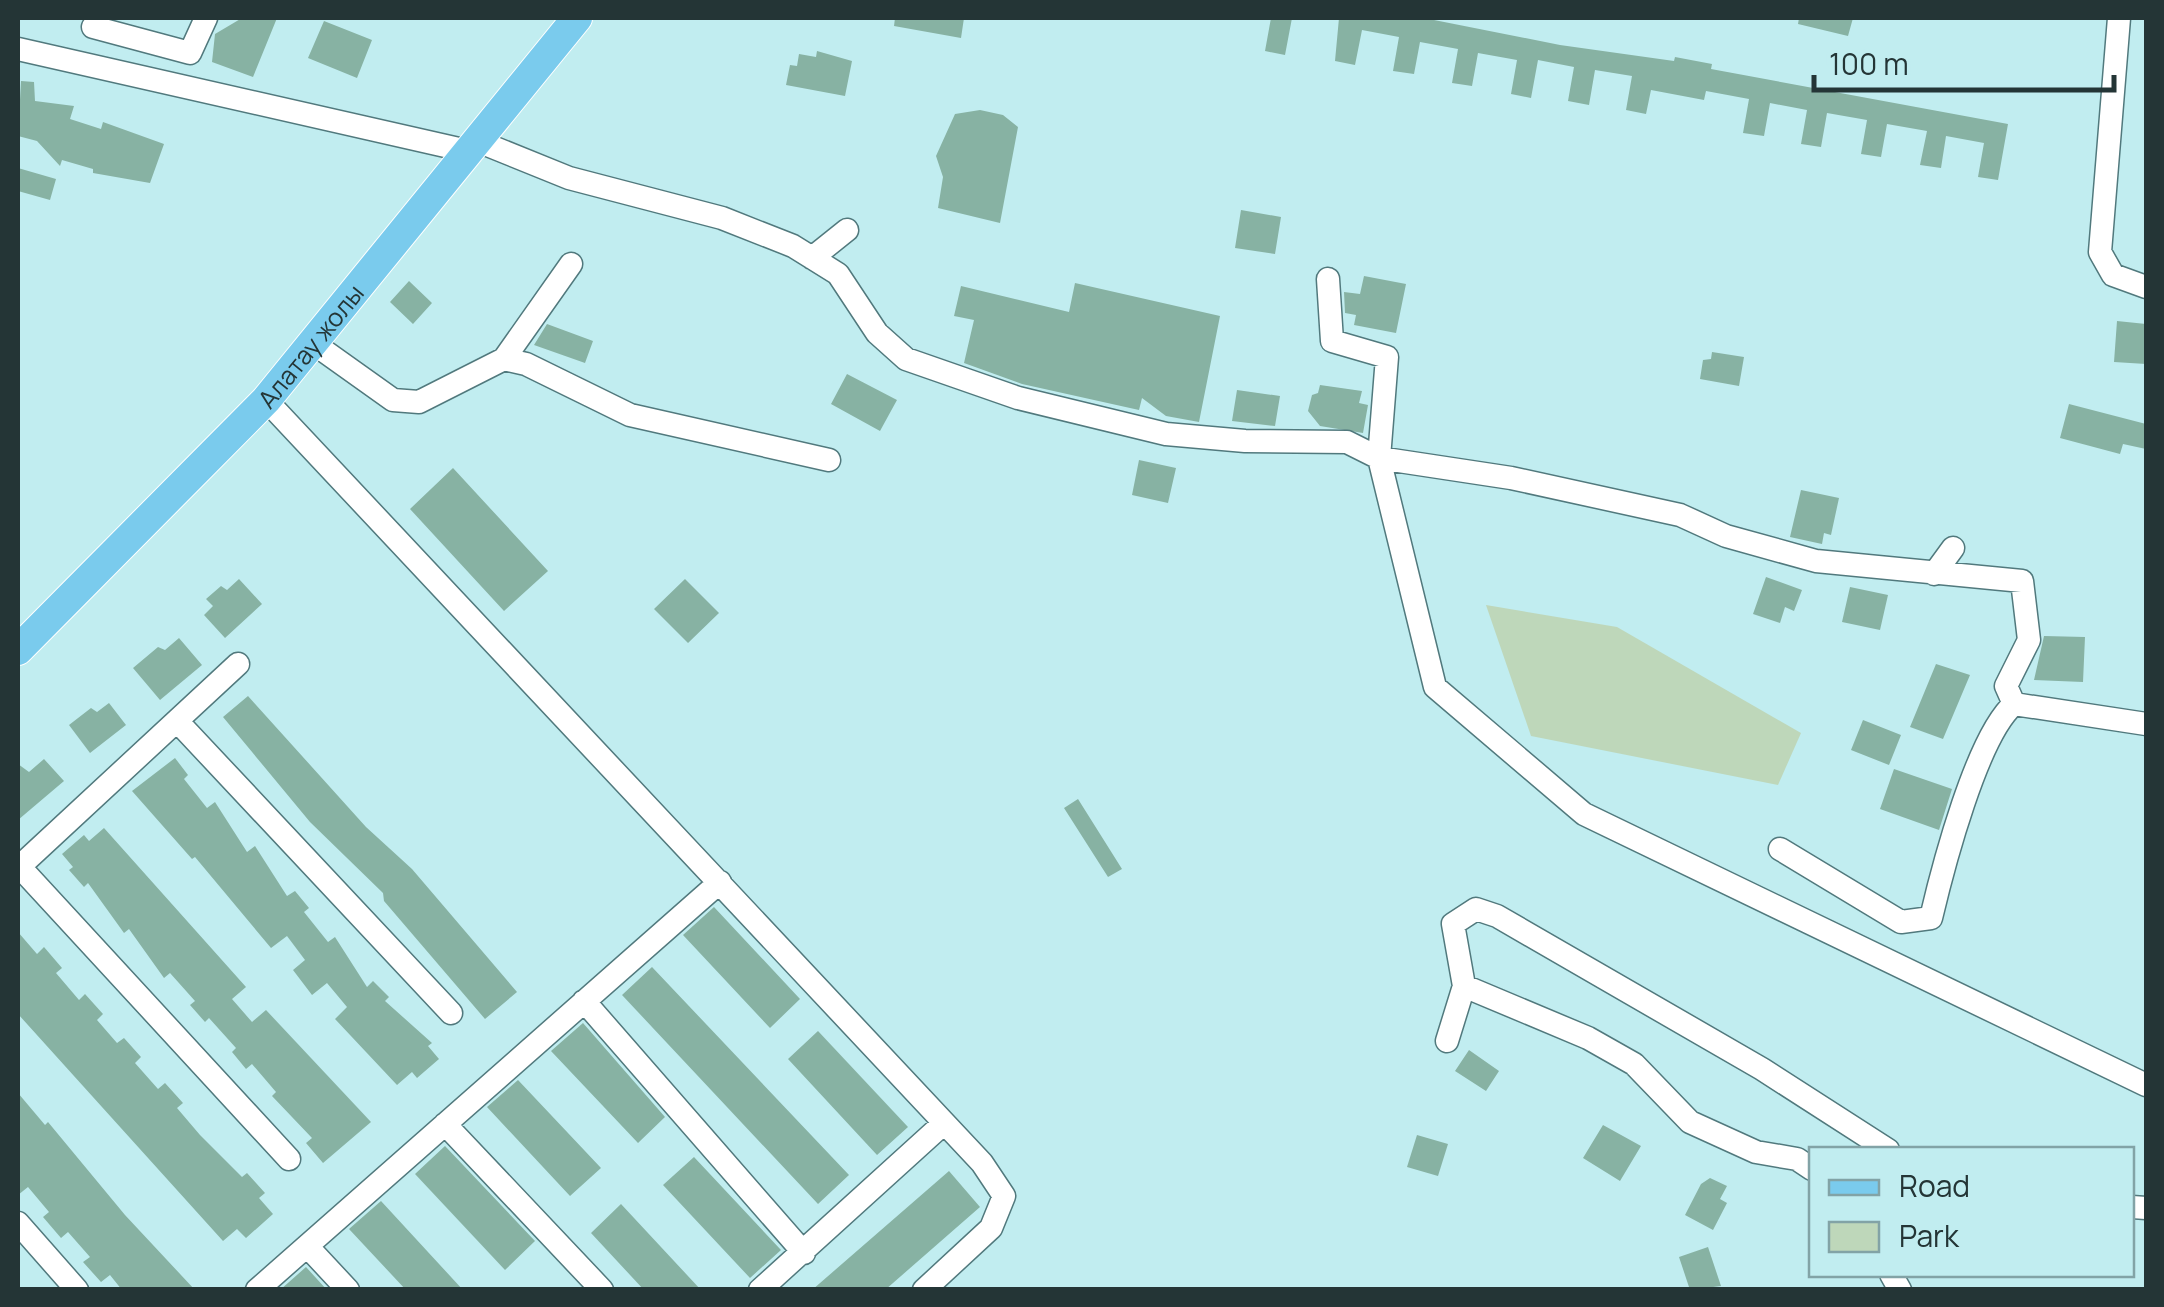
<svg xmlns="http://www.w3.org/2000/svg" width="2164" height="1307" viewBox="0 0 2164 1307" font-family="Manrope,sans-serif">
	<rect width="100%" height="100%" fill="#c1edf0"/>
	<path fill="#bed7ba" d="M1486 605 1617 627 1801 733 1778 785 1531 736Z"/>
	<path fill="#87b2a3" d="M242 18H277L253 77 212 62 215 34Z
		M895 18H964L961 38 894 26Z
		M1271 18H1292L1285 55 1265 51Z
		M1339 18H1424L1560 45 1674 61 1675 57 1712 64 1711 69 2008 124 1998 180 1978 177 1984 143 1946 136 1941 168 1920 165 1927 131 1887 124 1881 157 1861 154 1867 120 1827 113 1821 147 1801 144 1807 110 1770 103 1764 136 1743 133 1749 99 1706 91 1704 100 1651 90 1646 114 1626 110 1632 76 1595 70 1589 105 1568 101 1574 67 1538 60 1531 98 1511 94 1517 60 1478 53 1472 86 1452 83 1458 49 1420 42 1414 74 1393 71 1399 37 1362 30 1355 65 1335 61Z
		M1799 18H1853L1848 36 1798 24Z
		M324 21 372 40 357 78 308 58Z
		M817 51 852 61 845 96 786 85 790 65 797 66 799 54 816 57Z
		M21 81 34 82 35 101 74 106 70 119 101 129 103 122 164 144 150 183 93 173V169L62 160 60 166 37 141 18 136Z
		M980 110 1003 115 1018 127 1000 223 938 208 943 177 936 156 955 114Z
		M18 168 56 179 50 200 18 191Z
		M1241 210 1281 217 1275 254 1235 248Z
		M1364 276 1406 284 1396 333 1354 325 1356 315 1345 313 1344 292 1360 294Z
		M409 281 432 303 413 324 390 302Z
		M1075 283 1220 316 1199 422 1166 416 1142 398 1139 410 1022 384 964 363 974 320 954 316 961 286 1069 312Z
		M2117 321 2146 324V364L2114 362Z
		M547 324 593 341 585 363 534 345Z
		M1712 352 1744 357 1739 386 1700 379 1703 360 1711 359Z
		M847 374 897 400 880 431 831 404Z
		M1320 385 1362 391 1359 403 1368 405 1363 433 1320 426 1308 411 1312 395 1318 393Z
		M1237 390 1280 396 1275 426 1232 421Z
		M2069 404 2146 424V449L2123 444 2120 454 2060 438Z
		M1139 460 1176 468 1168 503 1132 495Z
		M453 468 548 571 504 611 410 509Z
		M1801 490 1839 498 1831 535 1824 533 1822 544 1790 537Z
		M1766 577 1802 590 1794 611 1785 607 1780 623 1753 614Z
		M239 579 262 604 225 638 204 615 213 606 206 599 221 586 227 590Z
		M685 579 719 613 688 643 654 609Z
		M1850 587 1888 595 1880 630 1842 622Z
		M2044 636 2085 637 2083 682 2034 680Z
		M179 638 202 665 160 700 133 668 158 647 165 650Z
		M1936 664 1970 675 1943 739 1910 727Z
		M248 696 366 827 412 869 517 992 485 1019 384 901 383 893 310 822 223 717Z
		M109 703 126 725 90 753 69 725 91 708 97 712Z
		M1863 720 1901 735 1889 765 1851 750Z
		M175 758 188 775 184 779 207 808 215 802 247 852 255 846 287 896 295 891 309 908 304 912 328 942 335 937 367 987 373 981 389 997 385 1001 432 1043 428 1046 439 1059 417 1078 412 1072 397 1085 335 1019 347 1007 327 983 312 995 293 970 305 960 287 936 271 948 195 857 192 859 132 791Z
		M44 759 64 781 18 820V764L29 772Z
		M1894 769 1952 789 1939 830 1880 809Z
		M1078 799 1122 869 1108 877 1064 808Z
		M104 828 246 987 232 999 252 1022 266 1010 371 1122 323 1163 306 1143 312 1138 272 1096 276 1092 252 1064 246 1069 232 1052 236 1048 209 1018 205 1022 190 1005 195 1001 170 973 164 978 129 929 124 933 88 883 84 887 69 870 73 867 62 854 84 835 89 841Z
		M714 907 800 999 770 1028 683 935Z
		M18 932 37 954 44 947 62 968 56 973 79 1000 85 994 103 1014 97 1020 117 1043 124 1038 141 1057 135 1063 158 1089 165 1083 183 1103 177 1108 200 1135 242 1177 247 1173 265 1193 259 1198 273 1214 246 1238 237 1229 223 1241 18 1014Z
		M652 967 849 1175 818 1204 622 995Z
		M583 1023 665 1117 638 1143 551 1051Z
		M818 1031 908 1127 877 1155 788 1059Z
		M1469 1050 1499 1071 1486 1091 1455 1071Z
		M518 1080 601 1168 570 1196 487 1107Z
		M18 1093 45 1125 48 1122 125 1215 195 1290H122L110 1275 101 1282 83 1262 90 1257 68 1232 61 1238 43 1217 49 1212 28 1187 18 1195Z
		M1603 1125 1641 1146 1620 1181 1583 1158Z
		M1417 1135 1448 1144 1438 1176 1407 1167Z
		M445 1146 535 1241 505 1270 415 1174Z
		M694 1157 781 1250 750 1278 663 1185Z
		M949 1171 980 1207 885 1290H812Z
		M1710 1178 1727 1186 1720 1199 1727 1203 1713 1230 1685 1215 1701 1184Z
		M381 1201 463 1290H406L349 1229Z
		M621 1204 701 1290H644L591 1233Z
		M1708 1247 1721 1286 1690 1290 1679 1257Z
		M306 1267 327 1290H280Z"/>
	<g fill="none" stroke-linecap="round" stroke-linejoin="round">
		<g stroke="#51797d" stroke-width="25">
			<path id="minor" d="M2119 18 2100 252 2113 275 2146 287
				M93 27 190 53 206 18
				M18 49 472 152
				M480 142 569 178 722 218 793 246 838 274 877 333 906 359 1018 398 1166 434 1245 441 1347 442 1379 458 1435 687 1584 814 2146 1085
				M812 258 847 230
				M1328 279 1332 341 1387 357 1379 458 1511 478 1680 515 1726 536 1816 561 2022 581 2029 640 2006 686 2014 704 2146 724
				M313 343 393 400 419 402 504 359 526 364 630 415 829 460
				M504 359 571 264
				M266 400 982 1163 1004 1196 991 1228 924 1290
				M1934 574 1953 548
				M178 722 451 1013
				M1780 849 1901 922 1931 918C1943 867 1977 736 2014 704
				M18 865 289 1159
				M18 868 238 664
				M584 1001 804 1253
				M1447 1041 1464 986
				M445 1124 602 1290
				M1812 1169 1797 1159 1756 1152 1690 1122 1634 1064 1588 1038 1464 986 1453 924 1476 909 1497 916 1762 1069 1888 1150
				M2132 1207 2146 1208
				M18 1223 77 1290
				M307 1246 348 1290
				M1891 1274 1900 1290
				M257 1290 720 882
				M760 1290 943 1124"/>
		</g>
		<g stroke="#fff" stroke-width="32">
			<g id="major">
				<path id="s1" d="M18 650 266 400 577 18"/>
			</g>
		</g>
		<use href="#minor" stroke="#fff" stroke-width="22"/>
		<use href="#major" stroke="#7acbed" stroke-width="30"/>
	</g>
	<g text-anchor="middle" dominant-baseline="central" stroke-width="8" stroke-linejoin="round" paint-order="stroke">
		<g font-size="25" fill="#243536" stroke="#c1edf0">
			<text stroke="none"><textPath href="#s1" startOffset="422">Алатау жолы</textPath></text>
		</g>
	</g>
	<rect width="2164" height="1307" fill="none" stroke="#243536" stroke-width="40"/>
	<rect x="1809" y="1147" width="325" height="130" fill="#c1edf0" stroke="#82a3a6" stroke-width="2.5"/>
	<rect x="1829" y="1180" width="50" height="15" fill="#7acbed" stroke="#82a3a6" stroke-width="2.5"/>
	<text x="1899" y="1197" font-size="30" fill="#243536">Road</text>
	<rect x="1829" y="1222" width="50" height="30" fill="#bed7ba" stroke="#82a3a6" stroke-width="2.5"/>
	<text x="1899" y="1247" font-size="30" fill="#243536">Park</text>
	<path d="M1814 75v15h300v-15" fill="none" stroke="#243536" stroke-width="5"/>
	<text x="1829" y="75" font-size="30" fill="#243536" stroke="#c1edf0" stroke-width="8" paint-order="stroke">100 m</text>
</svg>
